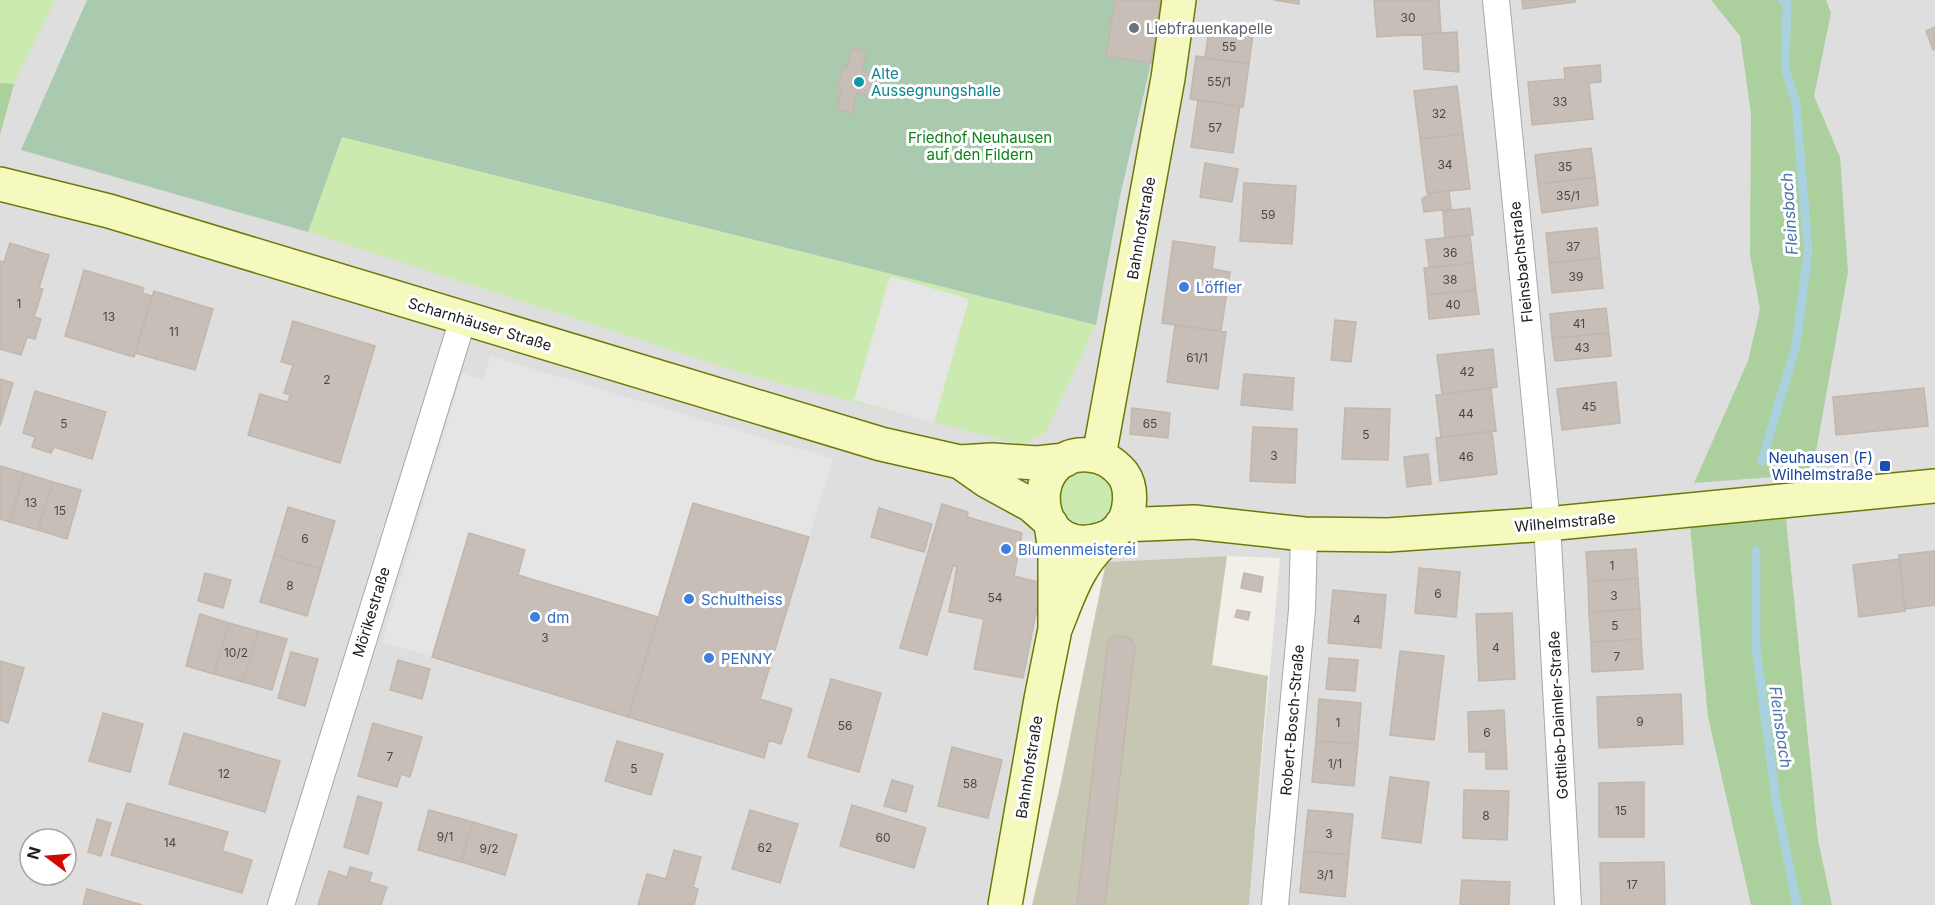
<svg xmlns="http://www.w3.org/2000/svg" width="1935" height="905" viewBox="0 0 1935 905" font-family="Inter,sans-serif">
	<rect width="100%" height="100%" fill="#f1efe8"/>
	<path fill="#dfdede" fill-rule="evenodd" d="M0 0H1935V905H1249L1280 558 1227 556 1106 562 1055 629 1005 905H0ZM30 839H66V875H30Z"/>
	<path fill="#c6c6b3" d="M1227 556 1212 665 1268 676 1249 905H1032L1061 782 1106 562Z"/>
	<path fill="#caeaaf" d="M0 0H55L14 84 0 83Z
		M341 137 1096 325 1046 432 1023 445 752 376 308 232Z
		M1059 497a27 27 0 1 1 54 0a27 27 0 1 1-54 0Z"/>
	<path fill="#abd09d" d="M1711 0H1826L1831 13 1814 96 1840 157 1848 272 1812 474 1694 483 1748 361 1760 309 1750 255 1751 114 1740 36Z
		M0 83 14 84 0 135Z
		M1786 519 1818 840 1832 905H1751L1708 717 1690 525Z"/>
	<path fill="#a9caaf" d="M87 0H1115L1106 56 1151 63 1120 196 1096 325 342 137 308 232 21 150Z"/>
	<path fill="#e5e5e5" d="M890 276 969 299 934 423 854 400Z
		M490 356 833 459 809 537 693 503 658 617 518 575 525 550 469 533 432 657 382 642 462 373 483 380Z"/>
	<g fill="none" stroke-linecap="round" stroke-linejoin="round">
		<path stroke="#a9d1de" stroke-width="9" d="M1762 461 1796 345 1808 252 1796 103 1785 68 1787 3 1782 0
			M1756 551V647L1776 801 1797 905"/>
	</g>
	<path fill="#c6beb7" stroke="#c3b6aa" stroke-width="1.5" d="M1115 0H1161L1151 63 1106 56Z
		M1274 0H1299V4Z
		M1374 0H1439L1441 33 1377 37Z
		M1522 0H1575V2L1523 9Z
		M1935 27V49L1933 50 1926 31Z
		M1209 28 1253 35 1249 64 1205 58Z
		M1457 32 1459 72 1424 69 1422 34Z
		M852 48 866 52 862 71 881 75 875 97 856 93 852 113 837 109 842 90 837 89 843 67 847 68Z
		M1196 56 1249 64 1243 107 1190 99Z
		M1600 65 1601 82 1589 83 1593 119 1532 125 1528 82 1565 79 1564 68Z
		M1457 86 1463 134 1420 139 1414 91Z
		M1198 100 1240 106 1233 153 1191 147Z
		M1463 134 1470 189 1427 193 1420 139Z
		M1591 148 1595 177 1538 184 1535 155Z
		M1205 163 1238 169 1232 202 1200 197Z
		M1595 177 1598 205 1542 213 1538 184Z
		M1244 183 1296 186 1292 244 1240 241Z
		M1449 191 1451 209 1424 212 1422 199 1431 193Z
		M1470 208 1473 235 1445 238 1443 211Z
		M1597 228 1600 258 1549 263 1546 233Z
		M1470 235 1473 263 1429 267 1426 240Z
		M1173 241 1215 247 1212 269 1230 272 1221 331 1162 323Z
		M10 243 49 255 39 288 43 289 34 317 41 319 35 339 27 337 21 355 0 349V261L4 262Z
		M1600 258 1603 288 1552 293 1549 263Z
		M1473 263 1476 290 1427 295 1424 268Z
		M84 270 144 288 142 293 152 296 134 357 65 336Z
		M1476 290 1479 314 1429 319 1427 295Z
		M154 291 213 309 195 370 135 353Z
		M1606 308 1609 333 1552 338 1550 314Z
		M1335 320 1356 322 1351 362 1331 360Z
		M293 321 375 346 340 463 248 435 260 394 287 402 289 399 290 395 284 393 293 365 281 362Z
		M1175 325 1226 332 1218 389 1167 382Z
		M1609 333 1611 356 1555 361 1552 338Z
		M1493 349 1497 387 1442 394 1437 355Z
		M1244 374 1294 378 1292 410 1241 405Z
		M0 379 13 383 0 426Z
		M1616 382 1620 423 1562 430 1557 389Z
		M1491 388 1496 431 1441 438 1436 395Z
		M1924 388 1928 426 1836 435 1833 397Z
		M35 391 106 412 92 459 54 447 51 453 32 447 35 437 23 433Z
		M1132 408 1170 413 1168 438 1130 434Z
		M1345 408 1390 409 1388 460 1342 459Z
		M1253 427 1297 429 1295 483 1250 481Z
		M1492 431 1497 474 1440 481 1436 438Z
		M1428 454 1431 484 1407 487 1404 457Z
		M0 466 24 473 10 522 0 519Z
		M24 473 53 482 38 530 10 522Z
		M53 482 81 490 67 539 38 530Z
		M693 503 809 537 760 699 792 709 781 744 769 740 764 758 628 717Z
		M942 504 968 512 967 517 1022 533 1014 576 1042 583 1023 678 974 669 984 619 949 612 957 566H953L927 655 900 648Z
		M288 507 335 521 321 569 274 555Z
		M879 508 932 524 924 552 871 537Z
		M469 533 525 550 518 575 658 617 628 717 432 657Z
		M1636 549 1638 579 1588 581 1586 552Z
		M1935 551V605L1905 609 1899 555Z
		M274 555 321 569 307 616 260 602Z
		M1899 559 1905 611 1859 617 1853 565Z
		M1419 568 1460 572 1456 617 1415 613Z
		M205 573 231 580 223 608 198 601Z
		M1244 573 1263 577 1261 592 1241 588Z
		M1638 579 1640 609 1589 612 1588 581Z
		M1333 590 1386 595 1381 648 1328 643Z
		M1640 609 1641 639 1591 642 1589 612Z
		M1237 610 1250 612 1248 620 1235 617Z
		M1512 613 1515 679 1479 681 1476 614Z
		M200 614 229 623 214 674 186 666Z
		M229 623 258 631 243 682 214 674Z
		M258 631 287 639 272 690 243 682Z
		M1115 636H1124L1132 640 1135 647 1105 905H1077L1107 649 1109 641Z
		M1641 639 1643 669 1592 672 1591 642Z
		M1400 651 1444 656 1434 740 1390 735Z
		M291 652 318 659 305 706 278 698Z
		M1329 658 1358 660 1355 691 1326 689Z
		M398 660 430 669 422 699 390 690Z
		M0 661 24 668 8 723 0 720Z
		M831 679 881 693 859 772 808 757Z
		M1681 694 1683 744 1599 748 1597 697Z
		M1319 699 1361 703 1358 744 1316 741Z
		M1504 710 1507 769H1486V752H1469L1468 712Z
		M103 713 143 724 130 772 89 761Z
		M373 723 422 737 410 777 401 774 397 787 358 776Z
		M184 733 280 761 265 812 169 784Z
		M617 741 663 754 651 795 605 781Z
		M1316 741 1358 744 1354 786 1312 782Z
		M952 747 1002 760 988 818 938 806Z
		M1390 777 1429 782 1421 843 1382 838Z
		M892 780 913 786 906 812 884 806Z
		M1644 782V837H1599V783Z
		M1464 790 1509 791 1507 840 1463 838Z
		M358 796 382 803 368 854 344 847Z
		M127 803 228 832 222 851 252 860 242 893 111 855Z
		M852 805 926 828 914 868 840 846Z
		M429 810 473 822 461 862 418 850Z
		M750 810 798 824 780 883 732 869Z
		M1308 810 1353 814 1349 855 1304 851Z
		M97 819 111 823 101 856 88 852Z
		M473 822 517 835 505 875 461 862Z
		M674 850 701 857 693 887 698 889 694 905H638L647 874 666 879Z
		M1304 851 1349 855 1345 897 1300 892Z
		M1664 862 1665 905H1601L1600 863Z
		M350 867 372 873 369 882 387 887 381 905H318L329 871 347 877Z
		M1462 880 1510 882 1509 905H1460Z
		M87 889 142 905H83Z"/>
	<g fill="none" stroke-linecap="round" stroke-linejoin="round">
		<g stroke="#a8a8a8" stroke-width="28">
			<path id="street" d="M1496 0 1547 524 1568 905
				M281 905 463 319
				M1275 905 1302 610 1304 534"/>
		</g>
		<g stroke="#6a7a06" stroke-width="36">
			<path id="secondary" d="M0 184 109 211 881 444 960 462 992 460 1037 463 1065 460
				M1099 456 1168 78 1179 0
				M960 462 987 481 1031 505 1048 520
				M1121 525 1194 522 1304 534 1388 535 1547 524 1935 486
				M1055 629C1063 610 1070 588 1081 570 1086 561 1093 552 1101 544 1107 538 1115 533 1121 526 1131 513 1133 488 1123 474 1113 462 1103 456 1088 455 1021 450 1030 570 1110 536
				M1005 905 1041 699 1055 629V551L1051 524"/>
		</g>
		<use href="#street" stroke="#fff" stroke-width="26"/>
		<use href="#secondary" stroke="#f5f9be" stroke-width="33"/>
	</g>
	<circle fill="#6b7280" stroke="#fff" stroke-width="2" cx="1134" cy="28" r="6"/>
	<circle fill="#0f9aa8" stroke="#fff" stroke-width="2" cx="859" cy="82" r="6"/>
	<g fill="#3f7fe0" stroke="#fff" stroke-width="2">
		<circle cx="1184" cy="287" r="6"/>
		<circle cx="1006" cy="549" r="6"/>
		<circle cx="689" cy="599" r="6"/>
		<circle cx="535" cy="617" r="6"/>
		<circle cx="709" cy="658" r="6"/>
	</g>
	<rect fill="#1a4fb4" stroke="#fff" stroke-width="2" x="1879" y="460" width="12" height="12" rx="3"/>
	<g text-anchor="middle" dominant-baseline="central" stroke-width="6" stroke-linejoin="round" paint-order="stroke">
		<g font-size="12" fill="#4a4846">
			<text x="1408" y="17">30</text>
			<text x="1229" y="46">55</text>
			<text x="1219" y="81">55/1</text>
			<text x="1560" y="101">33</text>
			<text x="1439" y="113">32</text>
			<text x="1215" y="127">57</text>
			<text x="1445" y="164">34</text>
			<text x="1565" y="166">35</text>
			<text x="1568" y="195">35/1</text>
			<text x="1268" y="214">59</text>
			<text x="1573" y="246">37</text>
			<text x="1450" y="252">36</text>
			<text x="1576" y="276">39</text>
			<text x="1450" y="279">38</text>
			<text x="19" y="303">1</text>
			<text x="1453" y="304">40</text>
			<text x="109" y="316">13</text>
			<text x="1579" y="323">41</text>
			<text x="174" y="331">11</text>
			<text x="1582" y="347">43</text>
			<text x="1197" y="357">61/1</text>
			<text x="1467" y="371">42</text>
			<text x="327" y="379">2</text>
			<text x="1589" y="406">45</text>
			<text x="1466" y="413">44</text>
			<text x="64" y="423">5</text>
			<text x="1150" y="423">65</text>
			<text x="1366" y="434">5</text>
			<text x="1274" y="455">3</text>
			<text x="1466" y="456">46</text>
			<text x="31" y="502">13</text>
			<text x="60" y="510">15</text>
			<text x="305" y="538">6</text>
			<text x="1612" y="565">1</text>
			<text x="290" y="585">8</text>
			<text x="1438" y="593">6</text>
			<text x="1614" y="595">3</text>
			<text x="995" y="597">54</text>
			<text x="1357" y="619">4</text>
			<text x="1615" y="625">5</text>
			<text x="545" y="637">3</text>
			<text x="1496" y="647">4</text>
			<text x="236" y="652">10/2</text>
			<text x="1617" y="656">7</text>
			<text x="1640" y="721">9</text>
			<text x="1338" y="722">1</text>
			<text x="845" y="725">56</text>
			<text x="1487" y="732">6</text>
			<text x="390" y="756">7</text>
			<text x="1335" y="763">1/1</text>
			<text x="634" y="768">5</text>
			<text x="224" y="773">12</text>
			<text x="970" y="783">58</text>
			<text x="1621" y="810">15</text>
			<text x="1486" y="815">8</text>
			<text x="1329" y="833">3</text>
			<text x="445" y="836">9/1</text>
			<text x="883" y="837">60</text>
			<text x="170" y="842">14</text>
			<text x="765" y="847">62</text>
			<text x="489" y="848">9/2</text>
			<text x="1325" y="874">3/1</text>
			<text x="1632" y="884">17</text>
		</g>
		<g font-size="15" fill="#5b616d" stroke="#fff" text-anchor="start">
			<text x="1146" y="28">Liebfrauenkapelle</text>
		</g>
		<g font-size="15" fill="#0d838f" stroke="#fff" text-anchor="start">
			<text x="871" y="73">Alte<tspan x="871" dy="17">Aussegnungshalle</tspan></text>
		</g>
		<g font-size="15" fill="#0d811a" stroke="#fff">
			<text x="980" y="137">Friedhof Neuhausen<tspan x="980" dy="17">auf den Fildern</tspan></text>
		</g>
		<g font-size="15" fill="#212121" stroke="#fff">
			<text transform="translate(1141 228) rotate(-80)">Bahnhofstraße</text>
			<text transform="translate(1521 262) rotate(-96)">Fleinsbachstraße</text>
			<text transform="translate(480 324) rotate(17)">Scharnhäuser Straße</text>
			<text transform="translate(1565 522) rotate(-5)">Wilhelmstraße</text>
			<text transform="translate(371 612) rotate(-73)">Mörikestraße</text>
			<text transform="translate(1558 715) rotate(-93)">Gottlieb-Daimler-Straße</text>
			<text transform="translate(1292 720) rotate(-85)">Robert-Bosch-Straße</text>
			<text transform="translate(1029 767) rotate(-81)">Bahnhofstraße</text>
		</g>
		<g font-size="15" fill="#366cbe" stroke="#fff" text-anchor="start">
			<text x="1196" y="287">Löffler</text>
			<text x="1018" y="549">Blumenmeisterei</text>
			<text x="701" y="599">Schultheiss</text>
			<text x="547" y="617">dm</text>
			<text x="721" y="658">PENNY</text>
		</g>
		<g font-size="15" fill="#164399" stroke="#fff" text-anchor="end">
			<text x="1873" y="457">Neuhausen (F)<tspan x="1873" dy="17">Wilhelmstraße</tspan></text>
		</g>
		<g font-size="16" font-style="italic" fill="#4a77a9" stroke="#fff">
			<text transform="translate(1789 214) rotate(-94)">Fleinsbach</text>
			<text transform="translate(1781 727) rotate(82)">Fleinsbach</text>
		</g>
	</g>
	<g transform="translate(48 857) rotate(286)"><circle r="28" fill="#ffffff" stroke="#a6a6a6" stroke-width="1.5"/>
	<path d="M0-4.5L10 22L0 15L-10 22Z" fill="#d00802"/>
	<text y="-9" font-size="16" font-weight="bold" text-anchor="middle" fill="#212121">N</text>
	</g>
</svg>
